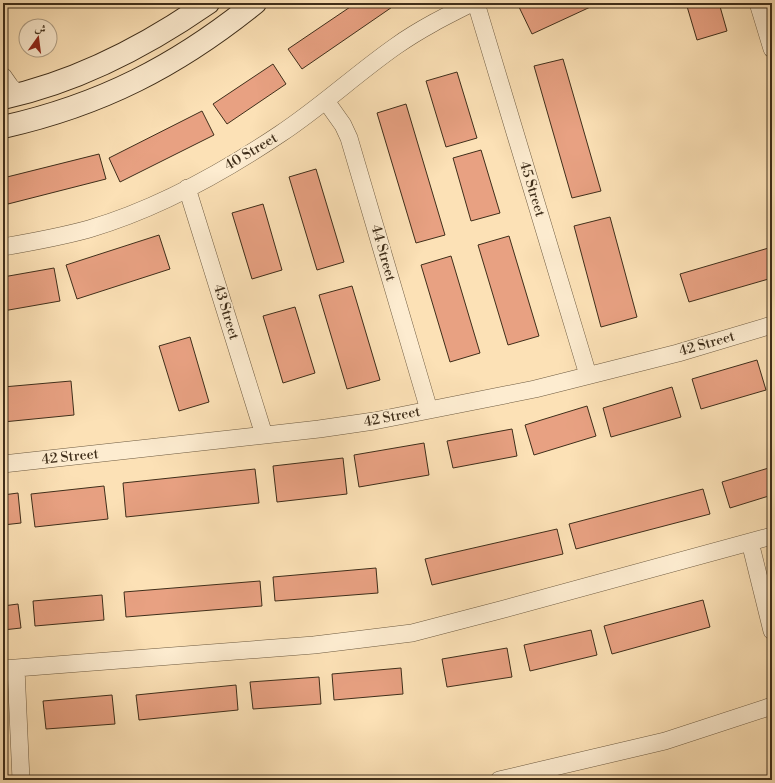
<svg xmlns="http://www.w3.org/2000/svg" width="775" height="783" viewBox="0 0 775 783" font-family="'Libre Bodoni',Amiri,serif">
	<rect width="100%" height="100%" fill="#fce1b6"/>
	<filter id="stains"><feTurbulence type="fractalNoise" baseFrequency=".005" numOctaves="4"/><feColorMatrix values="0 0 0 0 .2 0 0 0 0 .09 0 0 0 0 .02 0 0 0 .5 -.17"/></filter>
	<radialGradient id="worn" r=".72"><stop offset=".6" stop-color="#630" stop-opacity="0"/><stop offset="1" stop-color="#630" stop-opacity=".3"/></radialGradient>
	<path fill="#e8a182" stroke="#3f2e1a" d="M356 3H398L302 69 288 49Z
		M528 3H599L532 34 519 7Z
		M686 3H719L727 31 697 40Z
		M563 59 601 191 572 198 534 66Z
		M273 64 286 84 227 124 213 104Z
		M457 72 477 138 446 147 426 81Z
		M406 104 445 235 416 243 377 113Z
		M202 111 214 135 120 182 109 158Z
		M481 150 500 213 471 221 453 158Z
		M99 154 106 179 8 204 3 186V178Z
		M316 169 344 262 317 270 289 177Z
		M263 204 282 270 252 279 232 213Z
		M610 217 637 317 601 327 574 226Z
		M159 235 170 269 77 299 66 265Z
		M509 236 539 336 508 345 478 245Z
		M772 247V278L689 302 680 274Z
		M451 256 480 353 450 362 421 265Z
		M54 268 60 301 3 311V277Z
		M352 286 380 380 347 389 319 295Z
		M295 307 315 373 283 383 263 316Z
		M190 337 209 402 179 411 159 346Z
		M757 360 766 390 701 409 692 379Z
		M71 381 74 415 3 422V387Z
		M672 387 681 417 611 437 603 408Z
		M587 406 596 436 534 455 525 425Z
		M512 429 517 456 453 468 447 441Z
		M424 443 429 475 359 487 354 455Z
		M343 458 347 494 277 502 273 466Z
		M772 467V495L730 508 722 482Z
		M255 469 259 503 126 517 123 483Z
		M104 486 108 519 35 527 31 494Z
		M703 489 710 514 576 549 569 524Z
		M18 493 21 523 3 525V495Z
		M557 529 563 554 432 585 425 559Z
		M376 568 378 593 275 601 273 577Z
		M260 581 262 606 126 617 124 592Z
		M102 595 104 620 35 626 33 601Z
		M703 600 710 627 612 654 604 626Z
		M18 604 21 628 3 630V606Z
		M591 630 597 655 530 671 524 645Z
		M507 648 512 677 447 687 442 659Z
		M401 668 403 694 334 700 332 674Z
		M319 677 321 704 253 709 250 682Z
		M236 685 238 710 139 720 136 695Z
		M112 695 115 724 46 729 43 701Z"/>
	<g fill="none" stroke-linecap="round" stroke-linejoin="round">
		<g stroke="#6e5b41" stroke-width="18">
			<path id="street" d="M476 3 588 375
				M758 3 772 49
				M3 76 10 86 19 95
				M326 101 343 125 349 138 429 410
				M187 188 264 435
				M3 247C32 242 60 237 89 229 157 209 222 173 280 134 321 107 356 74 396 46 420 29 446 16 472 3
				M3 464 319 429 374 421 535 389 678 353 772 325
				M750 542 772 631
				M16 668 21 780
				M3 669 314 645 412 633 504 609 772 536
				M499 780 665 741 772 706"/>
		</g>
		<g stroke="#3f2e1a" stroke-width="24">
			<path id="secondary" d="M3 98C77 82 146 46 208 3
				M3 127C101 105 177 66 255 3"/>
		</g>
		<use href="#street" stroke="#fdecd0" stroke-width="17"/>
		<use href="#secondary" stroke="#fdecd0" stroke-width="22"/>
	</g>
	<g text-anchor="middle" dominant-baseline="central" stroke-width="3.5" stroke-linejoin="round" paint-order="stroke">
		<g font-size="14" fill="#3f2e1a" stroke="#fdecd0">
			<text transform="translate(251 152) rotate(-31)">40 Street</text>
			<text transform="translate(532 189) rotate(73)">45 Street</text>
			<text transform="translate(383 253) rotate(74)">44 Street</text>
			<text transform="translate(226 312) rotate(73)">43 Street</text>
			<text transform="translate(707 344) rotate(-16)">42 Street</text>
			<text transform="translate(392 417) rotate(-11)">42 Street</text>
			<text transform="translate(70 457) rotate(-6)">42 Street</text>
		</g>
	</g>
	<rect width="775" height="783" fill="none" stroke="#fce1b6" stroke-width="16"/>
	<rect x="4" y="4" width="767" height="775" fill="none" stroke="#3f2e1a" stroke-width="2"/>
	<rect x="8" y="8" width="759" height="767" fill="none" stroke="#3f2e1a"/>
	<g transform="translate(38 38) rotate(14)"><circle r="19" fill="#fdecd0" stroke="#b1a087"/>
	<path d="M0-3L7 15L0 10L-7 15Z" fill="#8f2418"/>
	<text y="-6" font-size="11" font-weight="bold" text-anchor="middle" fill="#3f2e1a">ش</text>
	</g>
	<rect width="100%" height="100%" filter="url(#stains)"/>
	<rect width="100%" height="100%" fill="url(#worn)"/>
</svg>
